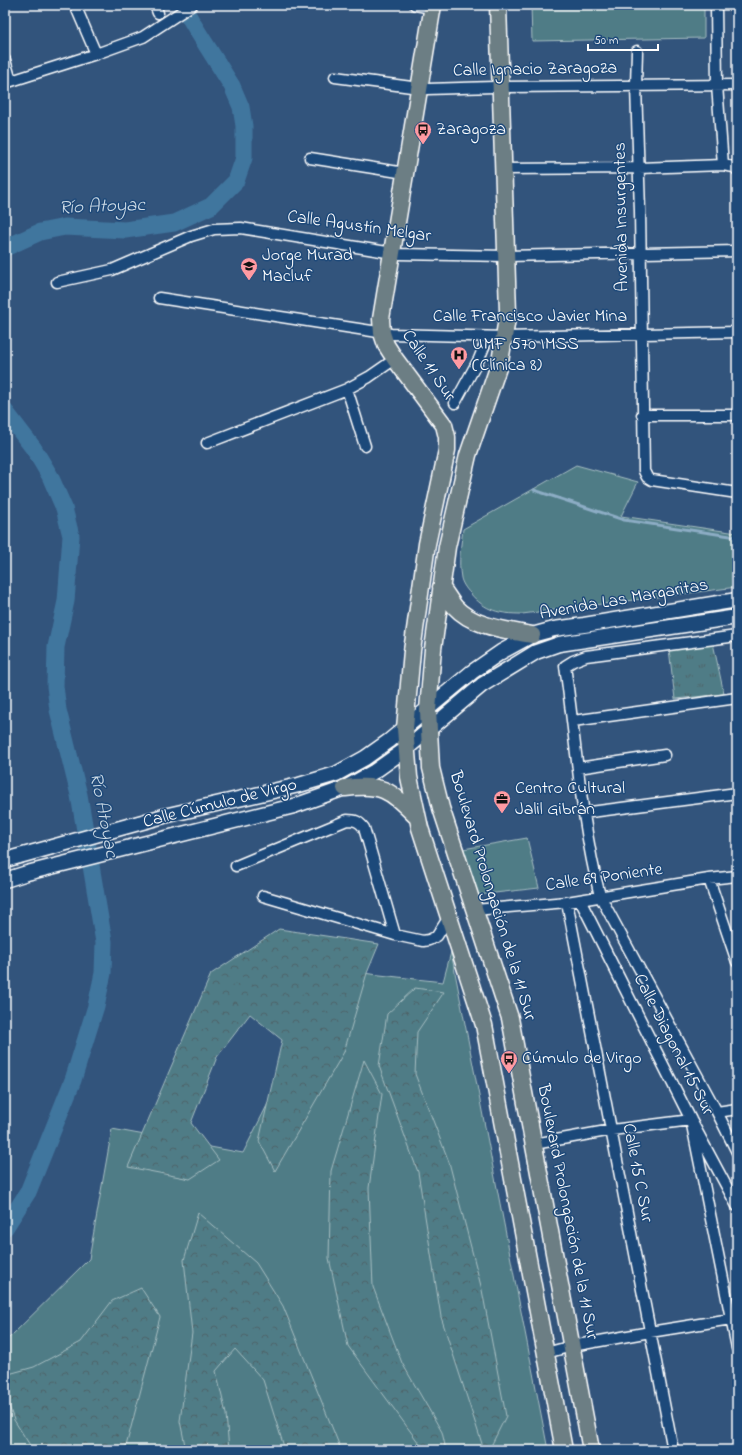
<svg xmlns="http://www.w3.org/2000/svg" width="742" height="1455" viewBox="0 0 742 1455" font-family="'Indie Flower',sans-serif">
	<defs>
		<pattern id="forest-crowns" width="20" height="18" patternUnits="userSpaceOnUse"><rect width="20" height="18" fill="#4f7c86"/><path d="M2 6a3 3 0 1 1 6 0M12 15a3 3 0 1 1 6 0" fill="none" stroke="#4e6469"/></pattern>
		<pattern id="park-tufts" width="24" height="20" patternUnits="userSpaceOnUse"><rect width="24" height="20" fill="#4f7c86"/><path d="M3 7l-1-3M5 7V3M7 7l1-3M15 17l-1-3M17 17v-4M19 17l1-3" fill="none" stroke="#4e6469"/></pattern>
	</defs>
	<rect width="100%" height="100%" fill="#32547c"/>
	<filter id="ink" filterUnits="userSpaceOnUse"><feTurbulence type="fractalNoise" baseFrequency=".025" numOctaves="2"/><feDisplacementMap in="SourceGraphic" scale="8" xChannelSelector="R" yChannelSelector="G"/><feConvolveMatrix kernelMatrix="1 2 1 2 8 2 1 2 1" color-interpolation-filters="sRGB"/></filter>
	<g filter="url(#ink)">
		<path fill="#4f7c86" stroke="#a7bec2" d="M531 5H704V38L532 41Z
			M576 465 638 482 621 516 737 533V587L522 614C500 614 485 611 470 593 466 589 462 583 461 578 458 561 461 545 463 529Z
			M527 838 539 888 477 895 463 849Z
			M451 952 548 1450H5V1342L89 1259 112 1129 243 1153 299 1042 344 971 443 982Z"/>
		<path fill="url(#forest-crowns)" stroke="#a7bec2" d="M279 929 379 944 367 973 344 1052 275 1171 259 1141 282 1040 250 1014 217 1057 191 1123 219 1160 190 1179 128 1167 211 974Z
			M415 988 444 992 417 1032 415 1074 449 1162 482 1290 506 1416 489 1450H484L441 1317 418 1172 379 1066 387 1014Z
			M364 1060 382 1094 369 1188 373 1287 402 1363 442 1432 446 1450H424L348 1346 329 1258 331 1171Z
			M198 1213 256 1263 283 1306 340 1447 344 1450H285L263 1380 235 1349 216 1371 226 1414 229 1450H186L180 1421 192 1333 184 1260Z
			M141 1288 160 1317 125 1450H33L14 1420 5 1395V1375L34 1367 81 1342 112 1301Z"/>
		<path fill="url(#park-tufts)" stroke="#a7bec2" d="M713 643 724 694 675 699 669 649Z"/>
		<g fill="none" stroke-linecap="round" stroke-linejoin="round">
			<path stroke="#8dadc5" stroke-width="3" d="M534 490 624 520 737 537"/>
			<path stroke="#41769e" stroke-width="17" d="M5 248 40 232 65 227 125 230 174 223 211 206 236 181 244 158V126L241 107 232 86 198 32 182 5
				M5 411 34 449 50 476 64 508 71 536 66 601 56 647 55 686 58 710 79 795 104 942 103 973 96 1006 73 1080 28 1192 5 1228"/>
			<g stroke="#fff" stroke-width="13">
				<path id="minor" d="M75 5 96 54
					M155 5 158 13
					M415 5 433 8
					M716 5 717 85 723 165
					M637 51 636 86 640 211 644 471 647 477 652 480 737 493
					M5 60 11 81
					M335 77 427 89 494 87 737 85
					M5 83 96 54 143 37 192 5
					M310 158 405 173
					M503 169 639 168 723 165 734 167 737 170
					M57 282 112 270 191 236 214 229 241 228 399 254 506 256 737 251
					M159 298 391 334 505 337 737 332
					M347 389 365 446
					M455 403 479 359 488 337
					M642 415H737
					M207 443 347 389 369 377 395 359
					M737 636 586 656 573 661 565 666C576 743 581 821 600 896L717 1112 737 1152
					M573 721 737 698
					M578 768 665 755
					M583 813 737 793
					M236 866 347 820C355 820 359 821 364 828L395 935
					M709 879 737 962
					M263 896 395 935 423 941 429 940 437 936 449 917
					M580 900 691 1120 737 1206
					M567 902 673 1450
					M475 910 567 902 709 879 737 876
					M717 1112 737 1109
					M534 1144 612 1130 691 1120 737 1348
					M546 1353 572 1346 650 1332 737 1318"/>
			</g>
			<g stroke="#fff" stroke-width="17">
				<path id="secondary" d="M5 860 164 816 299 785 336 774 365 758 389 741 472 672 501 652 532 635 554 629 584 625 737 600
					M5 880 27 873 294 806 345 788 375 771 406 749 482 685 536 652 559 644 737 617"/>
			</g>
			<g stroke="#fff" stroke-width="19">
				<path id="primary" d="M433 5 381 319 382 333 386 345 395 359 444 425 447 437V450L427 544 412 651 405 728 409 777 420 828 484 1025 564 1450
					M498 5 508 312 500 362 468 455 447 547 433 649 428 710 429 730 431 768 441 808 510 1018 591 1450
					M441 587C446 593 450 601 455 607 473 627 507 630 532 635
					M345 788C384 783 390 791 417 817"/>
			</g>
			<use href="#minor" stroke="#1f4a7a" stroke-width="10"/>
			<use href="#secondary" stroke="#1f4a7a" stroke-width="14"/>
			<use href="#primary" stroke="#6c7e84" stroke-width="16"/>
		</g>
	</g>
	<defs>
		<g id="bus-pin" transform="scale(0.9)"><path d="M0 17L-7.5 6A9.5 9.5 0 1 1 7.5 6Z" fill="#ff9aa2" stroke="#1f4a7a"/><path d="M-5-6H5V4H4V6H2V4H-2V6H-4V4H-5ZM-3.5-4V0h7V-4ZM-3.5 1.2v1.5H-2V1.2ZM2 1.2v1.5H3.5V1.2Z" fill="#111"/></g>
		<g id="school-pin" transform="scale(0.9)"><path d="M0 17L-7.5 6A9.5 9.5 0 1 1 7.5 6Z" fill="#ff9aa2" stroke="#1f4a7a"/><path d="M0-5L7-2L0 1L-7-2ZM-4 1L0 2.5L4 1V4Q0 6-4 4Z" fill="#111"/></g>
		<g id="hospital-pin" transform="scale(0.9)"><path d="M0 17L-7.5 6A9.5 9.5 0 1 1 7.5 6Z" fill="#ff9aa2" stroke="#1f4a7a"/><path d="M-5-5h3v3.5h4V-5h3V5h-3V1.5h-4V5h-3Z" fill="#111"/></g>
		<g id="office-pin" transform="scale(0.9)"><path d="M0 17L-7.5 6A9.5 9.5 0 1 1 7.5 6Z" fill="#ff9aa2" stroke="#1f4a7a"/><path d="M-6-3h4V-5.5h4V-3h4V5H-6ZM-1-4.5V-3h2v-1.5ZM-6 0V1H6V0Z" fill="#111"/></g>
	</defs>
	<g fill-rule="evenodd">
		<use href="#bus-pin" x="423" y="130"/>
		<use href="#school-pin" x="249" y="266"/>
		<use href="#hospital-pin" x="459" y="355"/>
		<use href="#office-pin" x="502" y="799"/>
		<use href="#bus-pin" x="509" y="1059"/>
	</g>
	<g text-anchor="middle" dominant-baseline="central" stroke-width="3" stroke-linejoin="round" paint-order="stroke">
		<g font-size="18" fill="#fff" stroke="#1f4a7a">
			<text transform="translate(535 70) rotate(-1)">Calle Ignacio Zaragoza</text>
			<text transform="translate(622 217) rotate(-91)">Avenida Insurgentes</text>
			<text transform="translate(359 227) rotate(8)">Calle Agustín Melgar</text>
			<text x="530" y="317">Calle Francisco Javier Mina</text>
			<text transform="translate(428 366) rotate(56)">Calle 11 Sur</text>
			<text transform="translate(624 600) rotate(-10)">Avenida Las Margaritas</text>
			<text transform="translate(220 804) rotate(-14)">Calle Cúmulo de Virgo</text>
			<text transform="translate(604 878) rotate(-8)">Calle 69 Poniente</text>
			<text transform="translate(492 896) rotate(73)">Boulevard Prolongación de la 11 Sur</text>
			<text transform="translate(673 1045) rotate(63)">Calle Diagonal 15 Sur</text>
			<text transform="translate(637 1173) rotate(79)">Calle 15 C Sur</text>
			<text transform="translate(567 1212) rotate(79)">Boulevard Prolongación de la 11 Sur</text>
		</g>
		<g font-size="18" fill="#fff" stroke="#1f4a7a" text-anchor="start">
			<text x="436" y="130">Zaragoza</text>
			<text x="262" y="256">Jorge Murad<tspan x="262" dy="21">Macluf</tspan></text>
			<text x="472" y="345">UMF 570 IMSS<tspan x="472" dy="21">(Clínica 8)</tspan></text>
			<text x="515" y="789">Centro Cultural<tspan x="515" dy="21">Jalil Gibrán</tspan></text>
			<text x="522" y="1059">Cúmulo de Virgo</text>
		</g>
		<g font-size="19" font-style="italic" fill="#d0dde7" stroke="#1f4a7a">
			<text transform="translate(102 207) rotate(-2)">Río Atoyac</text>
			<text transform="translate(103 815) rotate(79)">Río Atoyac</text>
		</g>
	</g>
	<rect width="742" height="1455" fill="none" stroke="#1f4a7a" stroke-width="20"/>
	<rect x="10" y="10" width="722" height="1435" fill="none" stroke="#fff" stroke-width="1.5" filter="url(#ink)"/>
	<path d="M588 44v6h70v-6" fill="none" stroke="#ffffff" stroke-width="2"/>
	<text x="594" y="44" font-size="12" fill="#ffffff" stroke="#1f4a7a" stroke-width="3" paint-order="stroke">50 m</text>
</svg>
